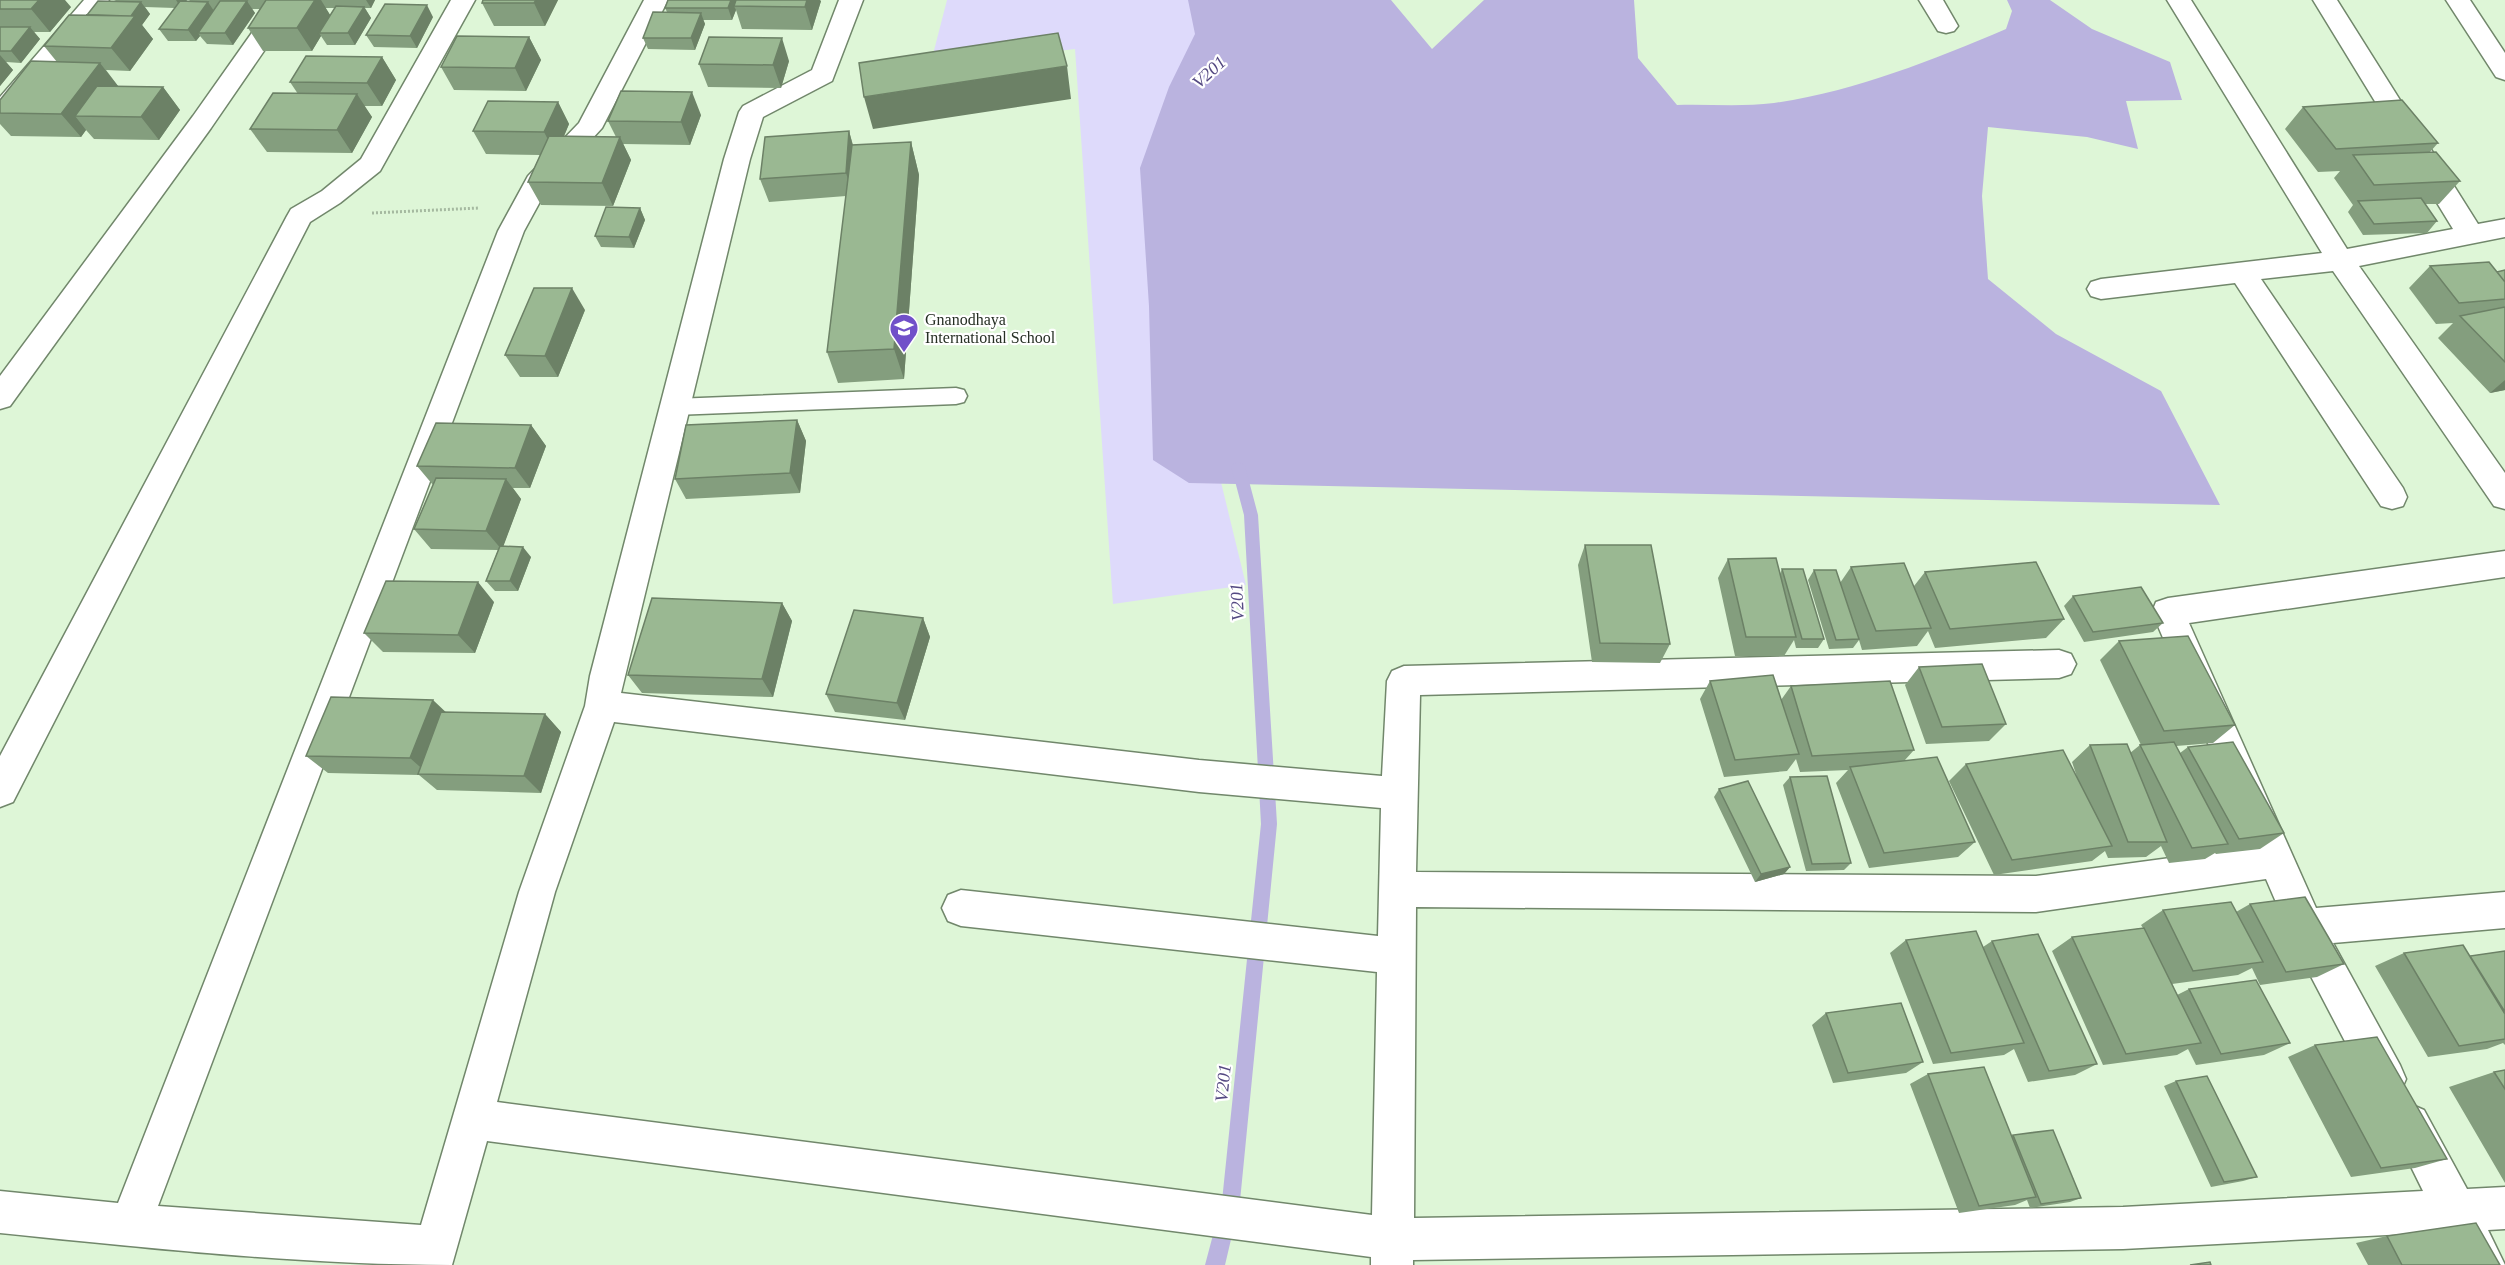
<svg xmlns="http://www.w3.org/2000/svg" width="2505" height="1265" viewBox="0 0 2505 1265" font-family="Georgia,serif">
	<rect width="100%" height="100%" fill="#def6d7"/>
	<path fill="#dedafb" d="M947 0H1311L1167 260 1246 585 1113 604 1075 49 930 66Z"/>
	<path fill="#bab3df" d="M1188 0H1391L1432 49 1484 0H1634L1638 58 1677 105C1708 104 1742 107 1774 103 1856 91 1930 61 2006 29L2012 11 2007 0H2050L2092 29 2170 62 2182 100 2126 101 2138 149 2087 137 1988 127 1982 196 1988 279 2056 334 2161 391 2220 505 1189 483 1153 460 1149 306 1140 168 1169 87 1195 34Z"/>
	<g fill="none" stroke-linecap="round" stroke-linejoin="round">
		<path fill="#bab3df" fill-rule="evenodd" d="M1238 461 1245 466 1258 515 1277 824 1240 1201 1225 1265H1205L1222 1201 1261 824 1244 515 1231 466Z"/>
		<g stroke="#71876b" stroke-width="3">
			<path id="lane" d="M956 388 964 390 967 396 964 402 956 404 674 415 666 413 663 407 666 401 674 399Z"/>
		</g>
		<g stroke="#71876b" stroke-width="3">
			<path id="street" d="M84 0H109L9 119 0 121V97Z
				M275 0H299L211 128 10 406 0 409V376L193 116Z
				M451 0H475L380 171 340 203 310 222 13 802 0 807V756L287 216 291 209 322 191 361 159Z
				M644 0H668L602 128 548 187 524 231 158 1206 421 1225 519 892 585 706 590 676 724 159 739 112 743 106 812 70 839 0H863L832 81 763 117 750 159 621 693 1199 760 1382 776 1387 681 1392 671 1404 666 2059 650 2071 654 2076 664 2071 674 2059 678 1420 695 1416 872 2036 876 2252 847 2152 612 2156 602 2168 598 2505 551V577L2189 623 2316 908 2505 892V928L2333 943 2400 1065 2406 1079 2400 1093 2386 1099 2372 1093 2294 944 2266 879 2036 912 1416 907 1414 1218 2123 1207 2423 1191 2390 1124 2396 1110 2410 1104 2424 1110 2467 1189 2505 1187V1229L2488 1230 2505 1265H2461L2444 1232 2123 1249 1413 1260V1265H1371V1257L487 1141 452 1265C302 1265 150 1248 0 1233V1191L118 1203 498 231 528 176 579 123ZM614 722 1199 792 1381 808 1378 936 961 890 948 895 942 908 948 921 961 926 1377 972 1372 1215 497 1102 555 892Z
				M1919 0H1943L1958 26 1954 31 1946 33 1938 31Z
				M2167 0H2191L2347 249 2453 229 2313 0H2337L2478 224 2505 219V237L2359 266 2505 473V509L2494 506 2333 271 2261 279 2403 488 2407 497 2403 506 2392 509 2381 506 2235 283 2101 299 2091 296 2087 289 2091 282 2101 279 2322 253Z
				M2446 0H2470L2505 53V80L2496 77Z"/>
		</g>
		<path stroke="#a5b9a0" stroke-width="3" stroke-dasharray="2 2" stroke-linecap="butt" d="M372 213 479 208"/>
		<use href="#lane" fill="#fff" fill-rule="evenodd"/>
		<use href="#street" fill="#fff" fill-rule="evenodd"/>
	</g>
	<path fill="#849e7e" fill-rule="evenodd" d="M0 0 71 7 50 32H34L40 39 21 63 6 62 13 70 0 86Z
		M114 0H187L186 1H190L189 0H375L371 8H365L371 18 355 45H327L321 36 312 51H263L248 28 260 9H252L255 13 233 45 207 44 200 36 196 41H168L159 29 175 8 145 7 150 14 142 25 153 39 130 71 106 70 118 86 163 87 180 110 159 140 94 139 86 130 81 137 11 136 0 124V100L57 62 44 46 87 15 116 1ZM325 8H335L330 15Z
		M483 0H558L545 26H494L482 3Z
		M821 1 812 30 742 29 736 10 732 20H703L705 24 695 50 648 49 643 38 667 12 665 8Z
		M433 17 417 48 374 47 366 35Z
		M529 37 541 60 526 91 454 90 441 67Z
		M382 57 396 80 382 106H364L372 117 352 153 267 152 250 129 298 94 290 82Z
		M789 61 781 88 708 87 699 64Z
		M558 102 569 124 564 136 616 137 608 121 701 115 690 145 623 144 631 160 613 206 541 205 528 182 540 155 486 154 473 131Z
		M2303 107 2438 143 2430 152 2460 181 2439 204H2425L2437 221 2427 233 2363 235 2348 212 2353 205 2334 178 2340 171 2318 172 2285 129Z
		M849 131 853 145 911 142 919 175 904 379 838 383 827 352 846 196 769 202 760 179Z
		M640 208 645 220 634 248 601 247 595 236Z
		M2430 266 2497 272 2505 270V390L2490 393 2438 338 2453 323 2436 324 2409 288Z
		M585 310 558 377H520L505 355Z
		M797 420 806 441 800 493 686 499 675 479Z
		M531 425 546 446 530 488H513L521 499 503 546 531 557 518 591H495L486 581 498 550 431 549 414 529 433 485 417 466Z
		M1585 545 1670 644 1660 663 1592 662 1578 565Z
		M1728 559 1780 574 1782 569 1824 639 1818 648H1796L1794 640 1784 656H1735L1718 578Z
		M1851 567 1914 586 1925 572 2064 619 2046 638 1935 648 1928 631 1917 646 1862 650 1859 640 1853 648 1829 649 1808 580 1814 570 1840 583Z
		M2073 596 2163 623 2153 632 2084 642 2064 606Z
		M494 602 475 653 383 652 364 633Z
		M782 603 792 621 773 697 642 693 628 675Z
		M923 618 930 637 905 720 835 712 826 694Z
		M2119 641 2235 725 2213 743 2176 746 2180 753 2188 747 2284 833 2260 849 2216 854 2215 853 2205 859 2169 863 2161 846 2146 857 2108 858 2105 851 2092 861 1994 875 1949 781 1966 764 2077 777 2072 762 2090 745 2130 753 2140 745H2141L2100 660Z
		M1919 667 2006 724 1989 741 1926 744 1905 685Z
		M1710 681 1781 700 1791 686 1914 750 1905 760 1975 842 1958 857 1869 868 1836 783 1848 770 1800 772 1796 759 1787 771 1724 777 1700 699Z
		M446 712 545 714 561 732 541 793 437 790 419 775 328 773 306 756Z
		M1790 777 1851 863 1844 870 1806 871 1783 785Z
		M1719 789 1790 867 1784 874 1755 882 1714 797Z
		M2250 904 2344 964 2317 977 2260 985 2252 968 2238 975 2172 984 2177 995 2189 989 2290 1043 2264 1055 2196 1065 2188 1049 2177 1055 2103 1065 2052 951 2072 937 2143 928 2141 925 2163 910 2236 912Z
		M1906 940 1983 947 1992 941 2097 1064 2075 1075 2028 1082 2014 1049 2004 1055 1933 1064 1890 953Z
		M2505 951V1045L2503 1043 2487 1049 2428 1057 2375 966 2404 953 2470 956Z
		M1826 1013 1923 1062 1906 1073 1833 1083 1812 1025Z
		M2315 1045 2447 1159 2415 1168 2351 1177 2288 1057Z
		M2505 1070V1183L2449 1087 2494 1072Z
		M1928 1074 2011 1136 2013 1135 2081 1198 2070 1202 2030 1208 2027 1200 2015 1205 1959 1213 1910 1084Z
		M2176 1081 2257 1177 2243 1181 2211 1187 2164 1086Z
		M2387 1236 2500 1265H2368L2356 1243Z"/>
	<path fill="#6c8166" d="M39 0H65L71 7 50 32 31 9Z
		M176 0H187L181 8Z
		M315 0H321L332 18 319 33 321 36 312 51 297 28Z
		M366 0H375L371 8Z
		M536 0H558L545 26 534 3Z
		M731 0H740L734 6 736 10 732 20 728 8Z
		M807 0H820L821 1 812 30 805 7Z
		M247 1 255 13 233 45 225 33Z
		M141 2 150 14 142 25 153 39 130 71 111 48 127 20Z
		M208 2 216 14 198 33 200 36 196 41 188 30Z
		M427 5 433 17 417 48 410 36Z
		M364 7 371 18 355 45 348 33Z
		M701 13 705 24 695 50 691 38Z
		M30 27 40 39 21 63 11 51Z
		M529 37 541 60 526 91 515 68Z
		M782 38 789 61 781 88 773 65Z
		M0 55 13 70 0 86Z
		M382 57 396 80 382 106 367 83Z
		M100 63 118 86 75 116 86 130 81 137 61 114Z
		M1067 66 1071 99 873 129 864 97Z
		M163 87 180 110 159 140 141 117Z
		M692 92 701 115 690 145 681 122Z
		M357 94 372 117 352 153 337 130Z
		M558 102 569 124 556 155 544 132Z
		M849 131 855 154 853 195 846 173Z
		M620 137 631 160 613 206 602 183Z
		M911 142 919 175 904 379 894 349Z
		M640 208 645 220 634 248 629 237Z
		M572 288 585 310 558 377 545 356Z
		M2505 380V390L2490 393Z
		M797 420 806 441 800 493 790 473Z
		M531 425 546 446 530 488 515 468Z
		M506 479 521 499 502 550 486 531Z
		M523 547 531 557 518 591 510 581Z
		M478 582 494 602 475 653 458 635Z
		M782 603 792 621 773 697 762 679Z
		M923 618 930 637 905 720 897 703Z
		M433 700 451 717 428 774 410 758Z
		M545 714 561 732 541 793 524 776Z
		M1790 867 1784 874 1755 882 1761 874Z"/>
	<path fill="#9ab892" stroke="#6c8166" stroke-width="1.5" d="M0 0H39L31 9H0Z
		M266 0H315L297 28H248Z
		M483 0H536L534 3H482Z
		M668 0H731L728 8H665Z
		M736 0H807L805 7 734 6Z
		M98 1 141 2 131 16 87 15Z
		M180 1 208 2 188 30 159 29Z
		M220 1H247L225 33H198Z
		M385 4 427 5 410 36 366 35Z
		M336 6 364 7 348 33H319Z
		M653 12 701 13 691 38H643Z
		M69 15 135 16 111 48 44 46Z
		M0 27H30L11 51H0Z
		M1058 33 1067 66 864 97 859 63Z
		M457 36 529 37 515 68 441 67Z
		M709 37 782 38 773 65 699 64Z
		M306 56 382 57 367 83 290 82Z
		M31 61 100 63 61 114 0 113V100Z
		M97 86 163 87 141 117 75 116Z
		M621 91 692 92 681 122 608 121Z
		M273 93 357 94 337 130 250 129Z
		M2402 100 2438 143 2336 149 2303 107Z
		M488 101 558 102 544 132 473 131Z
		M849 131 846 173 760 179 765 137Z
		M549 136 620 137 602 183 528 182Z
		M911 142 894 349 827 352 852 145Z
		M2436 152 2460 181 2374 185 2353 155Z
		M2421 198 2437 221 2374 224 2358 201Z
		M606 207 640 208 629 237 595 236Z
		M2489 262 2505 282V299L2459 303 2430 266Z
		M2505 270V282L2497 272Z
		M534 288H572L545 356 505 355Z
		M2505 307V362L2460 316Z
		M797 420 790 473 675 479 686 425Z
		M436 423 531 425 515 468 417 466Z
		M436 478 506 479 486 531 414 529Z
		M1585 545H1651L1670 644 1600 643Z
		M500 546 523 547 510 581H486Z
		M1776 558 1796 637H1746L1728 559Z
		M2036 562 2064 619 1950 629 1925 572Z
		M1904 563 1931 628 1876 631 1851 567Z
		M1782 569H1803L1824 639H1802Z
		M1814 570H1836L1859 639 1836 640Z
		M386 581 478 582 458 635 364 633Z
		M2141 587 2163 623 2093 632 2073 596Z
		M652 598 782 603 762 679 628 675Z
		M854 610 923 618 897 703 826 694Z
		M2188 636 2235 725 2164 731 2119 641Z
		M1982 664 2006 724 1942 727 1919 667Z
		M1773 675 1799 754 1735 760 1710 681Z
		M1890 681 1914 750 1812 756 1791 686Z
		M331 697 433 700 410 758 306 756Z
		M441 712 545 714 524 776 418 774Z
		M2174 742 2228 844 2192 848 2140 745Z
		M2233 742 2284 833 2239 839 2188 747Z
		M2127 744 2167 842H2128L2090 745Z
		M2063 750 2112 846 2012 860 1966 764Z
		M1937 757 1975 842 1884 853 1850 767Z
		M1827 776 1851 863 1812 864 1790 777Z
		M1748 781 1790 867 1761 874 1719 789Z
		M2305 897 2344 964 2286 972 2250 904Z
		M2231 902 2263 962 2193 971 2163 910Z
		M2144 928 2201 1043 2126 1054 2072 937Z
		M1976 931 2024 1043 1951 1053 1906 940Z
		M2038 934 2097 1064 2049 1071 1992 941Z
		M2463 945 2505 1014V1039L2459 1046 2404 953Z
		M2505 951V1012L2470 956Z
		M2256 980 2290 1043 2221 1054 2189 989Z
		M1901 1003 1923 1062 1848 1073 1826 1013Z
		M2377 1037 2447 1159 2381 1168 2315 1045Z
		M1984 1067 2036 1197 1979 1206 1928 1074Z
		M2505 1070V1089L2494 1072Z
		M2207 1076 2257 1177 2224 1182 2176 1081Z
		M2053 1130 2081 1198 2041 1204 2013 1135Z
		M2476 1223 2500 1265H2402L2387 1236Z
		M2210 1262 2211 1265H2190Z"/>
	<defs>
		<g id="school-pin" transform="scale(1.5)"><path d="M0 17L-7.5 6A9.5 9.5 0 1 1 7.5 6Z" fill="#7150c9" stroke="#fff"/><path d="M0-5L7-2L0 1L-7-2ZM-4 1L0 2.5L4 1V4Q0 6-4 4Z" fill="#fff"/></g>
	</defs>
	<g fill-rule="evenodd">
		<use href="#school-pin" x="904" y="328"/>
	</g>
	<g text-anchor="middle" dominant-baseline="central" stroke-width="4.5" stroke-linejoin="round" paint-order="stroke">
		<g font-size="16" fill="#262f24" stroke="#fff" text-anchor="start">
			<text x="925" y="319">Gnanodhaya<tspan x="925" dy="18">International School</tspan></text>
		</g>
		<g font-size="18" font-style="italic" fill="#544982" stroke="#fff">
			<text transform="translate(1209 72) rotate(-42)">V201</text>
			<text transform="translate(1237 602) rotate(-93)">V201</text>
			<text transform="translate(1223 1083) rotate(-84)">V201</text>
		</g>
	</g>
</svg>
